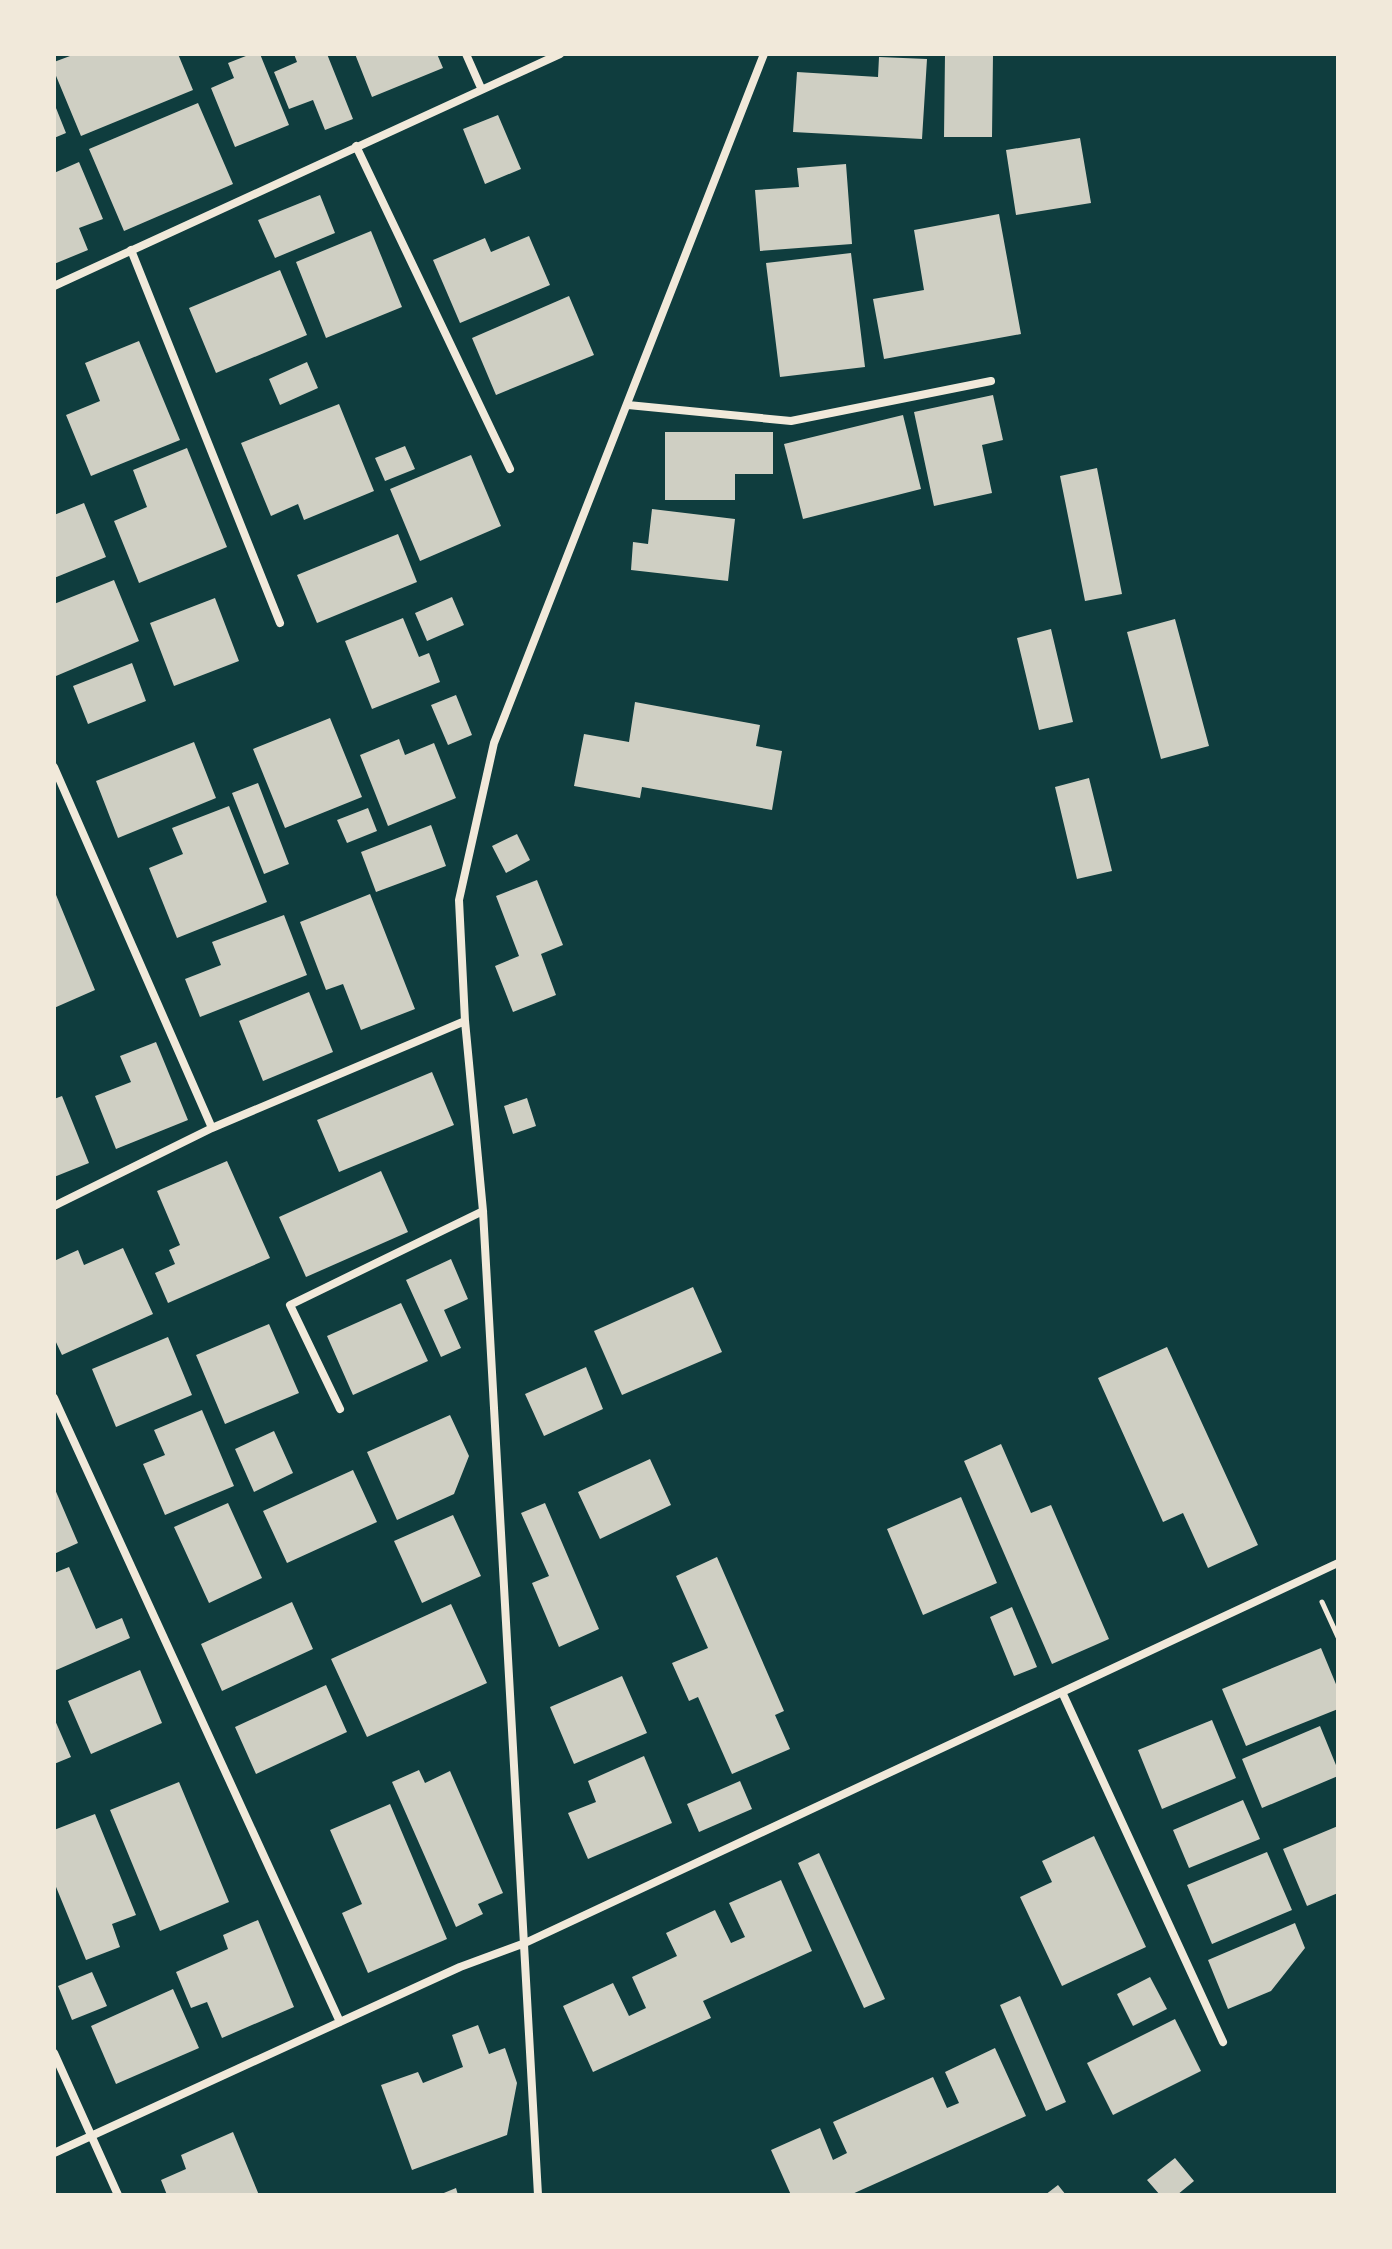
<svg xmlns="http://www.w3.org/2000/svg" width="1392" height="2249" viewBox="0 0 1392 2249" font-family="Barlow,sans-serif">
	<rect width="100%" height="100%" fill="#0f3d3e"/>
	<path fill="#cfcfc3" d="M69 54H178L193 90 81 136 54 71V62L70 56Z
		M251 54H260L289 125 235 147 211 88 234 78 228 63Z
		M294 54H327L353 119 325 130 313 100 289 109 274 72 297 62Z
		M355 54H437L443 68 372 97Z
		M945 54H993L992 137H944Z
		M879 57 927 59 922 139 793 132 797 72 878 77Z
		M54 103 66 133 54 138Z
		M198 103 233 184 124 231 89 149Z
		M498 115 521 169 485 184 463 129Z
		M1080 138 1091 203 1016 215 1006 150Z
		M79 162 103 219 79 228 88 250 54 264V173Z
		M846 164 852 244 760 251 755 190 799 187 797 168Z
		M320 195 335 233 275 258 258 220Z
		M999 214 1021 334 884 359 873 299 924 290 914 230Z
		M371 231 402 307 326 338 296 262Z
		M529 236 550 285 460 323 433 260 485 238 491 252Z
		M851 253 865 367 780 377 766 263Z
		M280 270 307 335 216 373 189 308Z
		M569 296 594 355 496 395 472 338Z
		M139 341 180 440 91 476 66 415 100 401 85 363Z
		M307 362 318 388 280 405 269 379Z
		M993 395 1003 440 982 445 992 493 934 506 914 412Z
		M339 404 374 491 304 520 298 504 271 516 241 443Z
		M903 415 921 489 803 519 784 444Z
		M665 432H773V474H735V500H665Z
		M405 446 415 469 385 481 375 458Z
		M187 448 227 547 139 583 114 521 147 507 133 470Z
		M471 455 501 526 420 561 390 489Z
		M1097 468 1122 594 1085 601 1060 476Z
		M84 503 106 557 54 578V515Z
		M652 509 735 519 728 581 631 570 633 542 648 544Z
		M398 534 417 582 317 623 297 575Z
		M114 580 139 641 56 676 54 604Z
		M452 597 464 625 427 641 415 613Z
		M215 598 239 661 174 686 150 623Z
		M403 618 419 657 429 653 440 682 372 709 345 641Z
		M1175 619 1209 746 1161 759 1127 632Z
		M1051 629 1073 722 1039 730 1017 638Z
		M132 663 146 701 88 724 73 686Z
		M456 695 472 735 448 745 431 705Z
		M635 702 760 725 756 746 782 751 772 810 642 787 640 798 574 786 584 734 629 742Z
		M330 718 362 797 285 828 253 749Z
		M399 739 405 755 434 743 456 798 388 826 360 755Z
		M194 742 216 798 118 838 96 781Z
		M1089 778 1112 871 1077 879 1055 787Z
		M258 783 289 864 264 874 232 793Z
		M229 806 267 902 177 938 149 868 183 854 172 828Z
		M368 808 377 831 347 843 337 820Z
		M431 825 446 866 376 892 361 852Z
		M517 834 530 860 506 873 492 846Z
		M537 880 563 945 541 954 556 995 513 1012 495 966 519 956 496 896Z
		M54 890 95 990 54 1008Z
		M370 894 415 1009 361 1030 343 984 326 990 300 922Z
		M284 915 307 975 200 1017 185 979 221 965 212 942Z
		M309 992 333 1052 263 1081 239 1021Z
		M156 1042 188 1120 116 1149 95 1096 131 1082 120 1056Z
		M432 1072 454 1125 339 1172 317 1120Z
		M62 1096 89 1163 54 1177V1099Z
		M527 1098 536 1126 513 1134 504 1106Z
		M227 1161 270 1258 168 1303 155 1273 175 1264 169 1250 180 1245 157 1191Z
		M381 1171 408 1232 306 1277 279 1217Z
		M123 1248 153 1314 62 1355 54 1338V1280L56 1279 54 1261 78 1250 84 1265Z
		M451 1259 468 1299 444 1310 461 1348 441 1357 406 1280Z
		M693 1287 722 1352 622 1395 594 1331Z
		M401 1303 428 1361 353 1395 327 1336Z
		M269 1324 299 1393 225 1424 196 1355Z
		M168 1337 192 1395 116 1427 92 1369Z
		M1167 1347 1258 1545 1208 1568 1183 1513 1163 1522 1098 1378Z
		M586 1367 603 1409 544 1436 525 1394Z
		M202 1410 234 1486 165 1515 143 1464 165 1455 154 1430Z
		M450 1415 469 1456 454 1494 397 1520 367 1452Z
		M274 1431 293 1473 254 1492 235 1449Z
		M1001 1444 1031 1513 1051 1505 1109 1639 1052 1664 964 1461Z
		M650 1459 671 1505 600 1539 578 1492Z
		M353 1470 377 1522 287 1563 263 1511Z
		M54 1487 78 1543 54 1554Z
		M961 1497 997 1583 923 1615 887 1529Z
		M228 1503 262 1578 209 1603 174 1527Z
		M545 1503 599 1629 559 1647 532 1583 549 1576 521 1513Z
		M453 1515 481 1576 422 1603 394 1541Z
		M717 1557 784 1711 775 1715 790 1749 732 1774 698 1697 689 1701 672 1663 708 1648 676 1576Z
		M69 1567 96 1629 122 1618 130 1638 54 1671V1573Z
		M292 1602 313 1649 222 1691 201 1644Z
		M451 1604 487 1683 367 1737 331 1659Z
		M1012 1607 1037 1667 1014 1676 990 1617Z
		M1321 1648 1338 1689V1709L1246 1746 1222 1689Z
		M140 1670 162 1723 91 1754 68 1701Z
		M622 1676 647 1733 574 1764 550 1707Z
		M326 1685 347 1732 256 1774 235 1727Z
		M54 1718 71 1757 54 1764Z
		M1212 1720 1236 1778 1162 1809 1138 1750Z
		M1320 1726 1338 1770V1776L1262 1808 1242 1759Z
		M644 1756 672 1823 588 1859 568 1813 596 1802 588 1781Z
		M419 1770 425 1783 450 1771 503 1893 478 1904 483 1914 456 1927 392 1782Z
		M740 1781 752 1809 699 1832 687 1804Z
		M179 1782 229 1902 160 1931 110 1810Z
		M1243 1800 1260 1839 1189 1868 1173 1830Z
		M390 1804 447 1939 368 1973 342 1913 362 1904 330 1830Z
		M95 1814 136 1915 112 1924 120 1947 86 1960 54 1882V1830Z
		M1338 1826V1893L1307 1906 1283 1849Z
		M1094 1836 1146 1947 1062 1986 1020 1897 1052 1882 1042 1861Z
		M1267 1852 1292 1910 1212 1944 1187 1885Z
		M819 1853 885 1999 864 2008 798 1863Z
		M781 1880 812 1951 703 2001 711 2018 593 2072 563 2006 613 1983 629 2016 646 2008 632 1977 677 1956 666 1933 715 1910 731 1943 745 1937 729 1903Z
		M258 1920 294 2007 222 2038 207 2002 191 2008 176 1972 228 1949 223 1935Z
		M1295 1923 1305 1948 1271 1991 1228 2009 1208 1960Z
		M92 1972 107 2006 72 2020 58 1986Z
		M1150 1977 1167 2009 1133 2026 1117 1994Z
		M173 1989 199 2048 116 2084 91 2026Z
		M1020 1996 1066 2102 1046 2111 1000 2005Z
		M1175 2019 1201 2071 1113 2115 1087 2063Z
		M478 2025 489 2054 505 2048 517 2083 507 2135 412 2170 381 2085 418 2072 423 2083 463 2067 452 2035Z
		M995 2048 1026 2116 850 2195H791L771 2150 820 2128 833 2160 847 2153 833 2122 933 2077 947 2108 959 2103 945 2072Z
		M233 2132 259 2195H167L161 2180 186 2169 181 2155Z
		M1175 2158 1194 2181 1177 2195H1160L1147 2180Z
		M1058 2185 1066 2195H1045Z
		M456 2188 458 2195H439Z"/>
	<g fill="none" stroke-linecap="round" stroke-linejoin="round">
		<path stroke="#f1e9da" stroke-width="5" d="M1322 1602 1338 1637"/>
		<path stroke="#f1e9da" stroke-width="8" d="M466 54 481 88
			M356 146 510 469
			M131 250 280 623
			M54 286 560 54
			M628 405 791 421 991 381
			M54 767 212 1128
			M54 1206 212 1128 465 1021
			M54 1398 340 2022
			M340 1409 290 1305 483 1211
			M1062 1692 1223 2042
			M54 2053 118 2195
			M54 2153 460 1967 525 1943 1338 1563
			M538 2195 483 1211 465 1021 459 900 494 743 764 54"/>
	</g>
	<rect width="1392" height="2249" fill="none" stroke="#f1e9da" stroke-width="112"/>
</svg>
